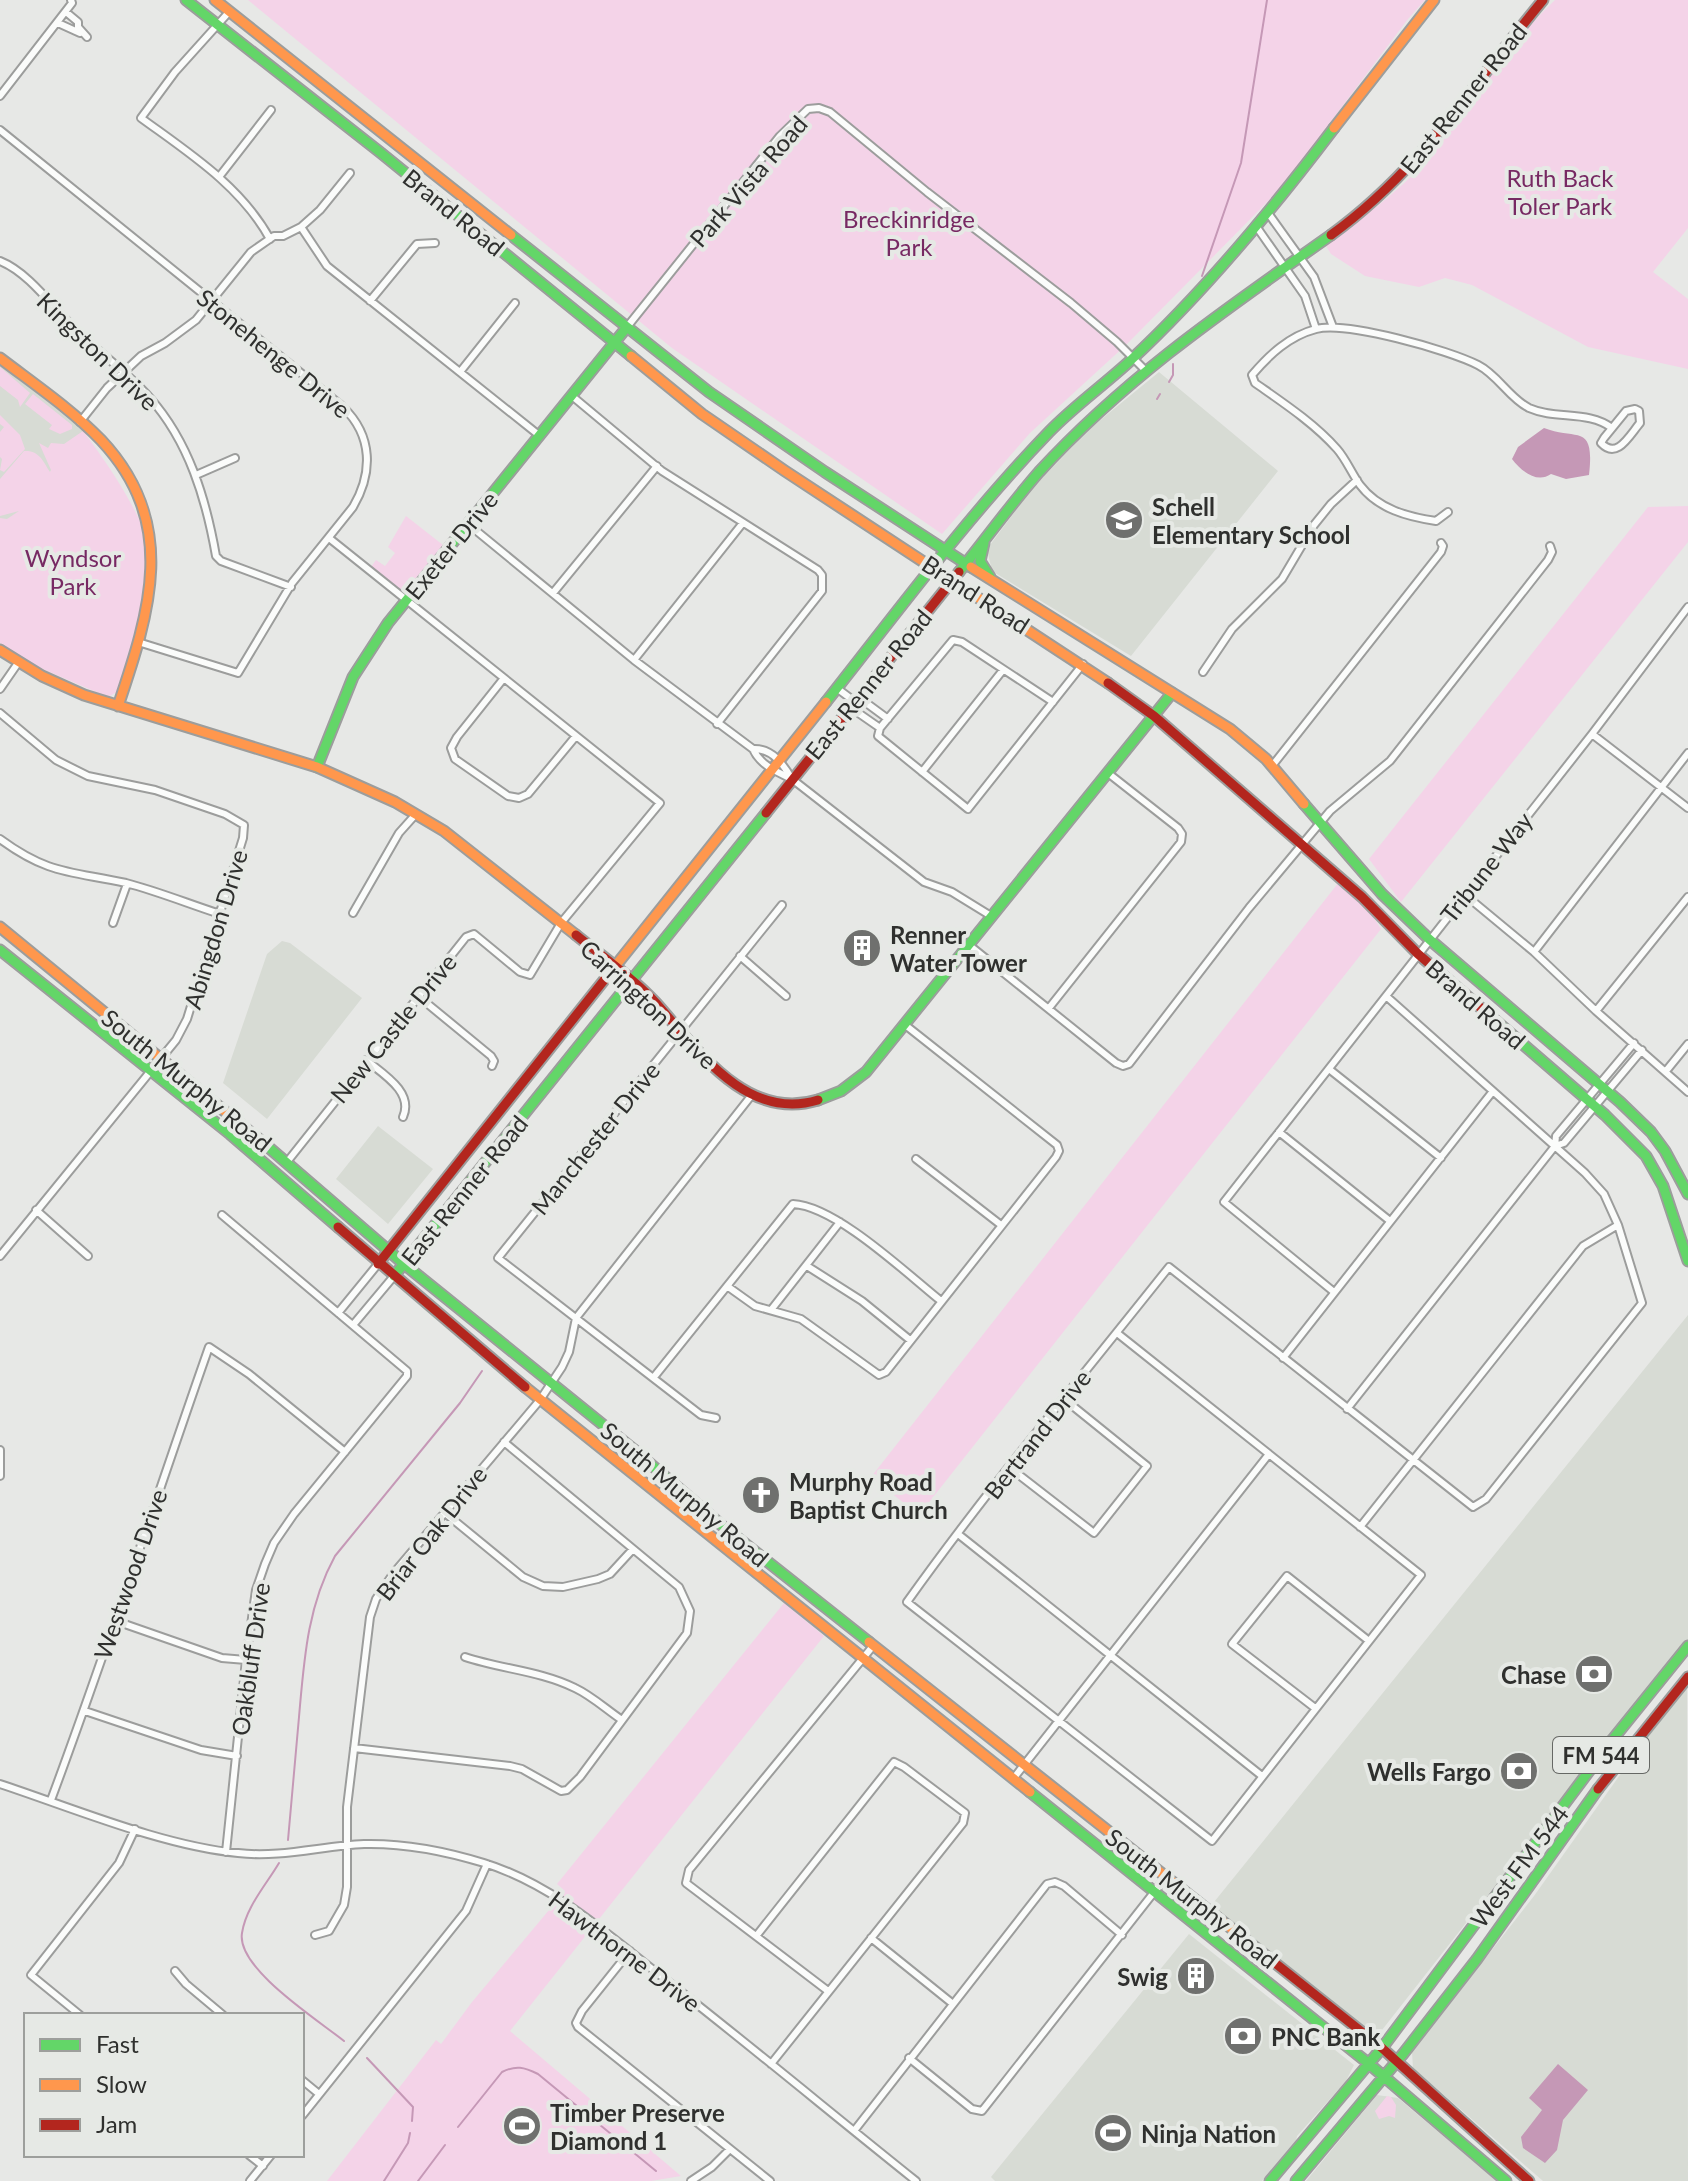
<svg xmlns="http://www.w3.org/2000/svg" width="1688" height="2181" viewBox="0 0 1688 2181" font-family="Lato,sans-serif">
	<rect width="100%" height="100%" fill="#e7e8e6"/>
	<path fill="#d7dbd4" d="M0 362 83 431 0 535Z
		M1159 372 1278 471 1131 656 992 571 987 549 1031 490 1087 431Z
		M282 941 290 943 362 998 267 1119 223 1083 267 954Z
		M378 1126 433 1169 388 1224 336 1179Z
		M1688 1315V1640L1382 2030 1370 2033 1210 1907Z
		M1687 1688 1688 2181H1543L1413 2068 1412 2052 1534 1896 1639 1748Z
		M1189 1934 1354 2065 1346 2081 1297 2136 1296 2142 1262 2181H995L991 2177Z
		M1377 2095 1398 2098 1497 2181H1306Z"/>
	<path fill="#f4d3e8" d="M248 0H1425L1408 19 1280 189 1127 344 1030 433 942 534 672 348Z
		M1555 0H1688V228L1653 272 1688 299V369L1588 347 1472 285 1445 278 1419 287 1365 276 1331 254 1326 246C1363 217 1403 189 1433 153 1475 103 1507 45 1555 0Z
		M0 367 30 393 20 407 18 400 0 386Z
		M33 394 72 425V429L60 434 49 429 52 425 25 404Z
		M0 415 20 435 25 449 4 472 0 470 2 459 0 457V432L4 427 0 424Z
		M83 431C104 459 124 488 139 519 143 526 143 535 144 543 152 594 132 644 117 692L108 697 33 665 0 643V518L7 519 19 511 0 516V479L24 451C39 450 43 461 50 472L51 470 39 443 48 448 51 443 64 444Z
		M1688 506V542L1401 902 1369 859 1648 507Z
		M406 516 443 545 404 593 371 567 376 560 385 566 395 553 388 547Z
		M1339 882 1367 907 1381 929 919 1515 871 1477Z
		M784 1603 824 1636 510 2031 681 2176 651 2181H327L436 2040 441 2044 472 2002 565 1891 557 1884Z
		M1387 2096 1391 2097 1396 2105 1395 2118 1389 2116 1379 2119 1375 2111Z"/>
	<path fill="#c598b6" d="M1544 428C1577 441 1595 422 1589 475L1566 479 1551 474C1537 484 1521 471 1512 459L1518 447Z
		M1558 2064 1588 2090 1563 2120 1557 2150 1545 2163 1523 2148 1521 2137 1542 2110 1529 2098Z"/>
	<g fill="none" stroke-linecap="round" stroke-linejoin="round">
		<path stroke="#c598b6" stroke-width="2" d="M1202 276 1241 163 1267 0
			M1169 382 1173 375V364
			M1157 399 1160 394
			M288 1840C292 1799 295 1758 299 1717 304 1661 307 1607 335 1556L460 1403 482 1371
			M279 1863C266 1885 246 1907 242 1933 236 1968 318 2020 344 2041
			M367 2058 413 2107 412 2121
			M458 2127 502 2072C516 2065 524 2067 538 2074L656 2171
			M384 2181 408 2143 410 2133
			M418 2181 445 2145"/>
		<g stroke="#9c9d9c" stroke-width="10">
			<path id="street" d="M66 12 78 22V27L87 37
				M229 12 175 72 141 118C189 153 241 186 270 239
				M58 23 80 33
				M0 96 72 3 71 0
				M0 130 343 407C373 436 373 473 353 507L292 583 238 673 138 642
				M219 177 271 110
				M1268 213 1314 277 1333 327
				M1256 226 1305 296 1316 329
				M301 227 327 266 540 436
				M0 261C28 272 52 306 73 327 98 352 127 372 150 398 189 442 206 499 216 556L221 561 291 587
				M370 301 417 244 435 243
				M627 327 780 136 808 109 819 108 830 112 927 192 1071 303 1117 342 1146 371
				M460 372 515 303
				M572 396 662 471 818 570 822 575V591L717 724
				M1635 409 1639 411 1640 423C1629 436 1617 460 1601 443L1604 438 1626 411Z
				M80 422 107 388 141 356 165 343 196 320 251 252 274 236H283L301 227 320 210 350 173
				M196 475 235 458
				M1448 512 1436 521C1408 517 1378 509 1360 485 1352 474 1346 459 1337 449 1314 423 1282 402 1255 383L1252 375C1269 355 1289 336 1316 329 1346 321 1449 350 1478 365 1498 375 1509 398 1529 408 1556 420 1588 410 1612 428
				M468 524 634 660 753 749C760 765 777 772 792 779L924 882 952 892 991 916
				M553 593 657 466
				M634 660 742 524
				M1203 672 1232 629 1282 579 1314 525 1331 504 1357 480
				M504 678 457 737 451 748 455 759 508 796 519 798 528 794 576 736
				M0 689 18 663
				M838 689 858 704 857 712 880 728
				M1053 702 962 642 953 640 880 728 878 736 968 809 1083 664
				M858 704 865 702 888 719
				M0 713 56 760 88 776 155 790 225 814 244 825 243 838 187 1019 176 1040 0 1256
				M1592 734 1688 808
				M753 749C772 748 783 764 792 779
				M1272 766 1441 552 1443 546 1441 543
				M922 772 1003 670
				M0 839C49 875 71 871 126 883 157 891 189 904 220 914
				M1464 894 1534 952 1596 1011 1688 1092
				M353 913 399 833 416 814
				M113 923 127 884
				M969 945 1116 1063 1123 1066 1129 1064 1249 908 1330 811 1390 761 1548 560 1552 552 1550 546
				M1534 952 1688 753
				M740 956 786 996
				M418 996 491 1056 494 1061 492 1066
				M1049 1008 1181 842 1182 834 1178 828 1108 773
				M1596 1011 1688 897
				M366 1060C383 1074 414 1092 403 1117
				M1329 1069 1441 1158
				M1666 1071 1688 1044
				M1279 1132 1390 1221
				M1555 1146 1556 1136 1634 1043
				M916 1159 1001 1225
				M287 1162 466 937 474 934 520 972 530 975 561 923 660 803 329 538
				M36 1210 88 1256
				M222 1215 407 1371V1376L294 1514 274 1543 265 1564 256 1590 246 1660 226 1852
				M807 1266 862 1301 910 1340
				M727 1286 755 1306 801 1319 879 1375 886 1372 1056 1157 1059 1151 1057 1145 904 1024
				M1334 1292 1224 1202 1592 734 1688 607
				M771 1310 840 1222
				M338 1313 378 1264
				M353 1325 394 1276
				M1117 1333 1421 1575 1212 1841 907 1602C989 1487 1081 1378 1169 1267L1473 1507 1486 1499 1642 1303 1618 1225 1604 1194 1585 1173 1386 996
				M1283 1358 1493 1091
				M654 1377 793 1204C836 1206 907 1274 941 1301
				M1347 1409 1555 1146 1564 1143 1642 1050
				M716 1418 701 1415 498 1258 782 905
				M0 1450V1476
				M1010 1468 1094 1533 1147 1466 1064 1399
				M445 1513 523 1577 543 1586 563 1587 598 1579 610 1574 633 1549
				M1360 1527 1583 1246 1618 1225
				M958 1534 1262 1776
				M113 1620 222 1658 246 1660
				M465 1657C501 1669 541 1671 575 1688 592 1696 607 1710 622 1720
				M1315 1708 1232 1644 1287 1576 1369 1641
				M85 1711 201 1750 237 1756
				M354 1748 510 1766 522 1769 561 1791 567 1790 580 1777 687 1633 690 1611 679 1587 504 1442
				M1013 1779 1269 1454
				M0 1784C73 1808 163 1846 238 1853 280 1858 322 1846 364 1844 405 1843 445 1851 484 1863 552 1884 606 1933 661 1976 747 2043 831 2113 916 2181
				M51 1800C107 1650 156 1498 209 1347L249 1374 345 1452
				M315 1935 329 1931 344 1905 347 1887V1807L370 1617 376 1599 393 1574 540 1400 562 1367 569 1352 576 1318 751 1096
				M757 1935 894 1762 904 1767 965 1813 963 1823 771 2064
				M871 1938 953 2004
				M630 1951 582 2011 576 2023 578 2027 770 2181
				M175 1971 186 1984 223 2015
				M828 1991 686 1883 689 1870 873 1646
				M80 2015 31 1975 119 1863 135 1829
				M909 2058 972 2109 982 2111 1166 1877
				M302 2080 319 2094
				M302 2116 466 1911 487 1864
				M854 2131 1047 1884 1055 1882 1064 1886 1122 1935
				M249 2155 263 2166
				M250 2181 271 2155
				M691 2181 712 2167 730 2149"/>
		</g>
		<g stroke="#9c9d9c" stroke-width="13">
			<path id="fast" d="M186 0 381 153 631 356
				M511 235 709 392 825 472 971 567
				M984 543 980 561 990 577
				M959 572C986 539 1011 504 1039 472 1126 377 1226 309 1331 235
				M826 702C898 611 968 516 1049 432 1074 406 1104 385 1131 360 1206 290 1272 210 1334 128
				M317 767 353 677 388 623 627 327
				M1304 804 1382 894 1429 939 1620 1102 1651 1132 1665 1151 1688 1194
				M0 950 230 1134 338 1227
				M1496 1021 1605 1115 1646 1156 1663 1186 1688 1261
				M818 1100 841 1091 866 1072 1172 693
				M266 1145 404 1264 633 1449 720 1524 869 1642
				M394 1276 766 813
				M1030 1792 1368 2063 1506 2181
				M1270 2181 1382 2048 1613 1739 1688 1646
				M1296 2181 1403 2054 1477 1959 1598 1789"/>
		</g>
		<g stroke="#9c9d9c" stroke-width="13">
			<path id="slow" d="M215 0 511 235
				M1334 128 1434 0
				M631 356 702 414 785 471 1108 683
				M0 358C34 384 71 409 101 440 179 523 150 611 118 706
				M971 567 1230 729 1266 759 1304 804
				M0 650 42 676 84 695 317 767 395 802 444 831 576 935
				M0 927 266 1145
				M605 979 826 702
				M525 1387 1030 1792
				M869 1642 1270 1959"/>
		</g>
		<g stroke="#9c9d9c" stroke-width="13">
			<path id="jam" d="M1331 235C1421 170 1473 84 1543 0
				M1108 683 1154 716 1362 897 1418 954 1496 1021
				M766 813 959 572
				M576 935C603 957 633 978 656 1003 697 1049 746 1122 818 1100
				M338 1227 525 1387
				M378 1264 605 979
				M1598 1789 1688 1677
				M1270 1959 1382 2048 1529 2181"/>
		</g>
		<use href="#street" stroke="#fbfcfb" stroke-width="6"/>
		<use href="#fast" stroke="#63d668" stroke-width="9"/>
		<use href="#slow" stroke="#ff974d" stroke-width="9"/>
		<use href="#jam" stroke="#b3261e" stroke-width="9"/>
	</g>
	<defs>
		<g id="school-disc" transform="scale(2)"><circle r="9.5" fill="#6f706e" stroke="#e6e9e5"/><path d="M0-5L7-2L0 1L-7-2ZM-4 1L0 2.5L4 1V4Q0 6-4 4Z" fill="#fff"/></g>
		<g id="building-disc" transform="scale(2)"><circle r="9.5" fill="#6f706e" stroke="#e6e9e5"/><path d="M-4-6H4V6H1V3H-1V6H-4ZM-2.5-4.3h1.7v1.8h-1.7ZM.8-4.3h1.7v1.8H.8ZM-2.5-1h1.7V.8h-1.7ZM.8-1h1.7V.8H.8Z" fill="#fff"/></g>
		<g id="church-disc" transform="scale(2)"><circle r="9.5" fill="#6f706e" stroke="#e6e9e5"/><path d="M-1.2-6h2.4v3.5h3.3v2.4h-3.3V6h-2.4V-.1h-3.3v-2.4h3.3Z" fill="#fff"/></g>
		<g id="bank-disc" transform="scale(2)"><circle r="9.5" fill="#6f706e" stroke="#e6e9e5"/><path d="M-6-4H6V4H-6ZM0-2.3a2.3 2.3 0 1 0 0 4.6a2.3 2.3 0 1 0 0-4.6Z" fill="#fff"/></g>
		<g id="stadium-disc" transform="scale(2)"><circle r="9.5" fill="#6f706e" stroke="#e6e9e5"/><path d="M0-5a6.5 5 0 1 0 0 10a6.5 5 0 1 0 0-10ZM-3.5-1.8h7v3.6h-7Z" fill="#fff"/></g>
	</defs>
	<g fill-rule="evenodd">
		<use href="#school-disc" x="1124" y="520"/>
		<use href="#building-disc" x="862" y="948"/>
		<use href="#church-disc" x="761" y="1495"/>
		<use href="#bank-disc" x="1594" y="1674"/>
		<use href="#bank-disc" x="1519" y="1771"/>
		<use href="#building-disc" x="1196" y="1976"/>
		<use href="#bank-disc" x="1243" y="2036"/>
		<use href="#stadium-disc" x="522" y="2126"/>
		<use href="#stadium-disc" x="1113" y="2133"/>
	</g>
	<g text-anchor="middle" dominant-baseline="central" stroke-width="8" stroke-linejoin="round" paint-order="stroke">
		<rect fill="#e6e9e5" stroke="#666865" stroke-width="2" x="1553" y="1737" width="96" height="36" rx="6"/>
		<g font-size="22" font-weight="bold" fill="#2f302e">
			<text x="1601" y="1755">FM 544</text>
		</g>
		<g font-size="24" fill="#2f302e" stroke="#e6e9e5">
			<text transform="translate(1463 98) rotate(-51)">East Renner Road</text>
			<text transform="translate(748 181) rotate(-49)">Park Vista Road</text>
			<text transform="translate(454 212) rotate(39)">Brand Road</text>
			<text transform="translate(98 351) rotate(44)">Kingston Drive</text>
			<text transform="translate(274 353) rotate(39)">Stonehenge Drive</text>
			<text transform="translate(451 545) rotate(-51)">Exeter Drive</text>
			<text transform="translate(976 594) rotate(33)">Brand Road</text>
			<text transform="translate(868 684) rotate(-51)">East Renner Road</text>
			<text transform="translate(1486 867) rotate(-52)">Tribune Way</text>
			<text transform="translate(215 929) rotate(-73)">Abingdon Drive</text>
			<text transform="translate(649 1004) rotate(43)">Carrington Drive</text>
			<text transform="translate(1476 1004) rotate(41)">Brand Road</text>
			<text transform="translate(393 1028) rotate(-51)">New Castle Drive</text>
			<text transform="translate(187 1080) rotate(39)">South Murphy Road</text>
			<text transform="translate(595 1138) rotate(-51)">Manchester Drive</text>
			<text transform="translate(464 1190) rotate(-51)">East Renner Road</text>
			<text transform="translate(1037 1434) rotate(-52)">Bertrand Drive</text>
			<text transform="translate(685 1494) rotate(40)">South Murphy Road</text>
			<text transform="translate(431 1533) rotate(-52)">Briar Oak Drive</text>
			<text transform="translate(130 1574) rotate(-71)">Westwood Drive</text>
			<text transform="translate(250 1659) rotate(-82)">Oakbluff Drive</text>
			<text transform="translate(1519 1866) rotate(-53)">West FM 544</text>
			<text transform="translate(1192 1898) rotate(38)">South Murphy Road</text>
			<text transform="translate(625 1951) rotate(37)">Hawthorne Drive</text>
		</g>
		<g font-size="24" fill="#772963" stroke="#e6e9e5">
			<text x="1560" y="177">Ruth Back<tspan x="1560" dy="28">Toler Park</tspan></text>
			<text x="909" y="218">Breckinridge<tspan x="909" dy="28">Park</tspan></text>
			<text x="73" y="557">Wyndsor<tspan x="73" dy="28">Park</tspan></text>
		</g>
		<g font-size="24" font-weight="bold" fill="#2f302e" stroke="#e6e9e5" text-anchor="start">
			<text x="1152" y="506">Schell<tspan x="1152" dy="28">Elementary School</tspan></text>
			<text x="890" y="934">Renner<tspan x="890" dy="28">Water Tower</tspan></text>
			<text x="789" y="1481">Murphy Road<tspan x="789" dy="28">Baptist Church</tspan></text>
			<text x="1566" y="1674" text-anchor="end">Chase</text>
			<text x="1491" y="1771" text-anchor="end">Wells Fargo</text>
			<text x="1168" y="1976" text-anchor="end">Swig</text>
			<text x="1271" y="2036">PNC Bank</text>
			<text x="550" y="2112">Timber Preserve<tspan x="550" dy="28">Diamond 1</tspan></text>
			<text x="1141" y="2133">Ninja Nation</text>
		</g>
	</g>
	<rect x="24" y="2013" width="280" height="144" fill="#e6e9e5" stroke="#9d9f9c" stroke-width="2"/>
	<rect x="40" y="2039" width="40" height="12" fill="#63d668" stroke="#9d9f9c" stroke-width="2"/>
	<text x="96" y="2053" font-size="24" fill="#2f302e">Fast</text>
	<rect x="40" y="2079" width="40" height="12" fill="#ff974d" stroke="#9d9f9c" stroke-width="2"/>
	<text x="96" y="2093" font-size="24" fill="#2f302e">Slow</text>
	<rect x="40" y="2119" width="40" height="12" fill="#b3261e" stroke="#9d9f9c" stroke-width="2"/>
	<text x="96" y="2133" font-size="24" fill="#2f302e">Jam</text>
</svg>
